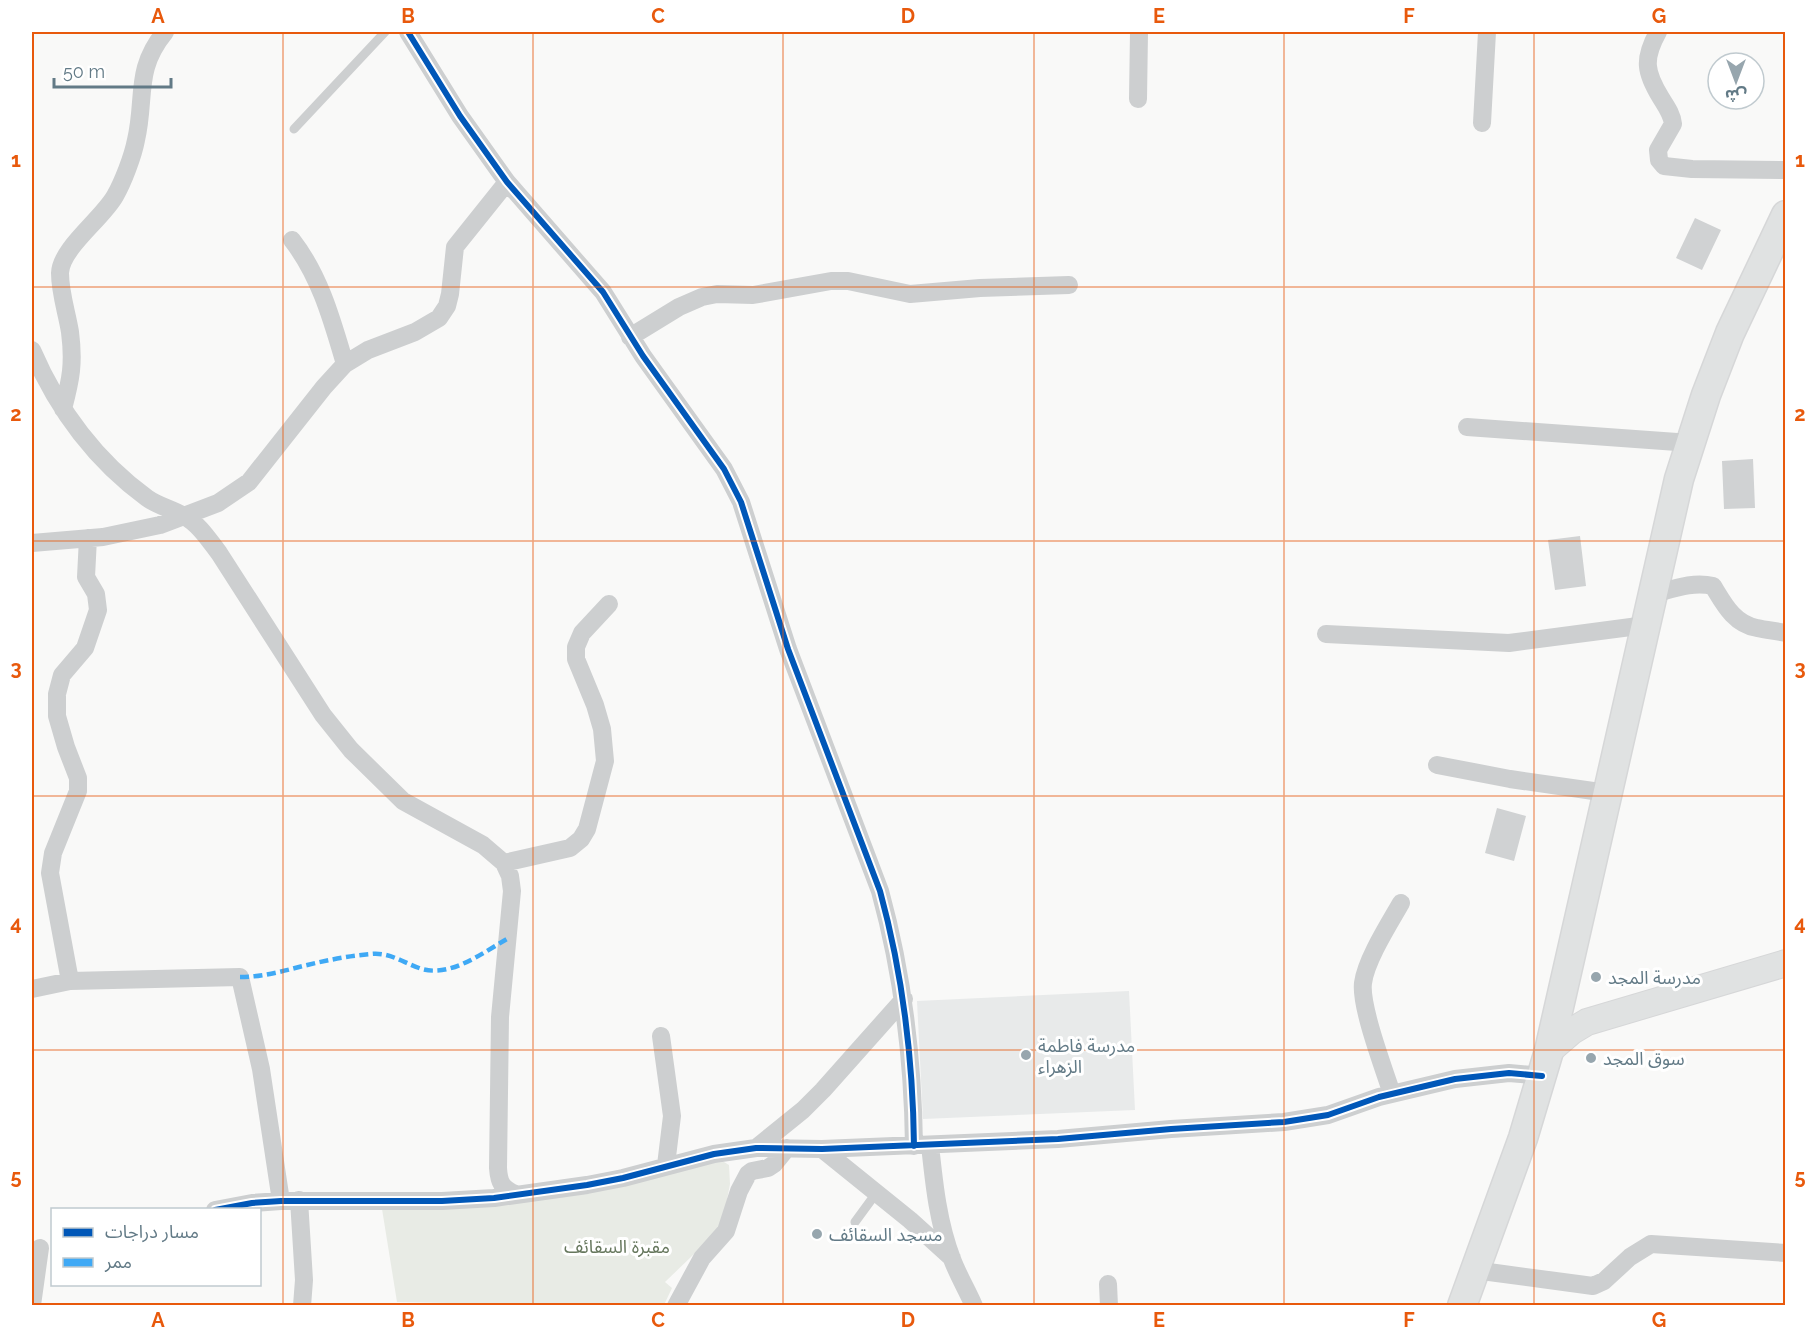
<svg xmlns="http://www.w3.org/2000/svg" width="1817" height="1337" viewBox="0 0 1817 1337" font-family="Raleway,'Noto Sans Arabic',sans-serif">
	<rect width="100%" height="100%" fill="#f9f9f8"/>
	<path fill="#e8eaea" d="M1129 991 1135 1110 923 1119 917 1001Z"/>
	<path fill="#e8ebe5" d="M724 1162 729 1165 730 1184 726 1205 719 1230 665 1282 672 1288 664 1305 450 1306 449 1303 397 1302 382 1209 704 1163Z"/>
	<path fill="#d0d2d3" d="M1695 218 1721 230 1702 270 1676 258Z
		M1753 459 1755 508 1724 509 1722 461Z
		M1580 536 1586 586 1555 590 1548 540Z
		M1497 808 1526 816 1514 861 1485 853Z"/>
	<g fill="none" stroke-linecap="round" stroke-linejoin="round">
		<g stroke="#d6d7d8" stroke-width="28">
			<path id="secondary" d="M1549 1051 1572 1031 1587 1022 1786 963"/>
		</g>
		<g stroke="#d6d7d8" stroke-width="31">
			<path id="primary" d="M1462 1306 1523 1138 1549 1051 1679 479 1706 395 1730 333 1786 215"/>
		</g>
		<path stroke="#cdcfd0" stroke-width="9" d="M294 129 385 32
			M855 1222 877 1192"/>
		<path stroke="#cdcfd0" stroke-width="18" d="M408 32 460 116 507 182 603 292 643 356 724 469 741 502 788 649 880 891C903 975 913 1058 914 1146
			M1658 32C1643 59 1645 72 1661 98 1666 106 1672 114 1673 124L1658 150 1659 160 1664 166 1692 169 1786 170
			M1138 99 1139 32
			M1482 123 1487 32
			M292 240C320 276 332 320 345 364
			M630 337 679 307 702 297 717 294 753 295 831 281H848L910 294 980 288 1069 285
			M32 350C57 408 95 460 147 498 158 506 172 509 184 516 199 524 209 540 219 553L323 715 351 750 403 801 483 845 504 863 510 876 512 891 500 1017 498 1168C499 1183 502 1188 515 1194
			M63 409C71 379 74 363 70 332 67 313 60 293 60 273 61 248 102 219 115 196 123 182 133 156 136 140 146 97 134 70 165 32
			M1467 427 1691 443
			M32 543 103 537 160 525 218 503 249 482 324 387 345 364 368 350 415 332 439 318 447 306 450 294 455 247 507 182
			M1654 594C1673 589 1693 581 1713 586 1724 604 1734 624 1757 628 1766 630 1776 631 1786 633
			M1326 634 1509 643 1646 625
			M1437 765 1510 779 1607 793
			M504 863 570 848 581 839 587 829 605 761 602 729 595 705 576 659V647L582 633 609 604
			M70 981 50 873 53 853 78 791V778L66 747 57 716V694L62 675 85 648 98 610 96 594 86 577 88 538
			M32 989 70 981 240 977 261 1069 281 1201
			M661 1036 672 1116 666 1165
			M1392 1094C1384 1069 1360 1006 1363 983 1366 960 1389 924 1401 903
			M930 1145C934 1183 938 1223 952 1259 958 1275 967 1290 974 1306
			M756 1148 803 1110 823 1090 904 999
			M822 1149 910 1220 952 1258
			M299 1200 304 1280 302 1306
			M215 1210 252 1203 281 1201H442L494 1198 587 1185 623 1178 714 1154 756 1148 822 1149 1058 1139 1171 1129 1284 1122 1328 1115 1379 1097 1455 1079 1509 1073 1542 1076
			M1474 1270 1593 1286 1604 1281 1630 1257 1651 1244 1786 1253
			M1108 1284 1109 1306
			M32 1305 40 1248
			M676 1306 702 1258 726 1231 739 1191 748 1174 752 1171 768 1168 774 1164 787 1148"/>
		<use href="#secondary" stroke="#e0e2e2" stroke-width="26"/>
		<use href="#primary" stroke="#e0e2e2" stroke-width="28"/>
		<path stroke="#3fa9f5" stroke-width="4.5" stroke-dasharray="9 4.5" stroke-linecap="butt" d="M240 977C260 977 280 972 299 967 323 961 347 956 371 954 389 952 402 962 419 968 449 979 482 953 507 939"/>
		<g stroke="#fff" stroke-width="10">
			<path id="cycleway" d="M408 32 460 116 507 182 603 292 643 356 724 469 741 502 788 649 880 891C903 975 913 1058 914 1146
				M215 1210 252 1203 281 1201H442L494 1198 587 1185 623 1178 714 1154 756 1148 822 1149 1058 1139 1171 1129 1284 1122 1328 1115 1379 1097 1455 1079 1509 1073 1542 1076"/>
		</g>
		<use href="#cycleway" stroke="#0057b8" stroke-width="6"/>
	</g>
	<path fill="none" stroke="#e8590c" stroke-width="1.5" stroke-opacity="0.55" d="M283 32V1306M533 32V1306M783 32V1306M1034 32V1306M1284 32V1306M1534 32V1306M32 287H1786M32 541H1786M32 796H1786M32 1050H1786"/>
	<g fill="#97a6ae" stroke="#fff" stroke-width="2">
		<circle cx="1596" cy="977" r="6"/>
		<circle cx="1026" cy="1055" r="6"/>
		<circle cx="1591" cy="1058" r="6"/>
		<circle cx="817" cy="1234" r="6"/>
	</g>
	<g text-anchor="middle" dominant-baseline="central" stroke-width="6" stroke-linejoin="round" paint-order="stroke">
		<g font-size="18" fill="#627a86" stroke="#fff" text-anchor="start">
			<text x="1608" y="977">مدرسة المجد</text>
			<text x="1038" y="1045">مدرسة فاطمة<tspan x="1038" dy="21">الزهراء</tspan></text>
			<text x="1603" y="1058">سوق المجد</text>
			<text x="829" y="1234">مسجد السقائف</text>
		</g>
		<g font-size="18" fill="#66775d" stroke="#fff">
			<text x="617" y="1246">مقبرة السقائف</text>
		</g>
	</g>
	<rect width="1817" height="1337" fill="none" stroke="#ffffff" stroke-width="66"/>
	<rect x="51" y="1208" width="210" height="78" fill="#ffffff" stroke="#c0cacf" stroke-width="1.5"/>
	<rect x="63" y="1228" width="30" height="9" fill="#0057b8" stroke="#c0cacf" stroke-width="1.5"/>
	<text x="105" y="1238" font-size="18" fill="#627a86">مسار دراجات</text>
	<rect x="63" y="1258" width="30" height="9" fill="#3fa9f5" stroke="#c0cacf" stroke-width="1.5"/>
	<text x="105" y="1268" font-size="18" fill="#627a86">ممر</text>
	<g transform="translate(1736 81) rotate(180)"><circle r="28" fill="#ffffff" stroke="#c0cacf" stroke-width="1.5"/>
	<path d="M0-4.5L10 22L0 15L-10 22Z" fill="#97a6ae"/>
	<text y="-9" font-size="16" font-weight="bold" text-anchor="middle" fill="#627a86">ش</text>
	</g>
	<path d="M54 78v9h117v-9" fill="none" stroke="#627a86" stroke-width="3"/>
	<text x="63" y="78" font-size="18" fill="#627a86" stroke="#ffffff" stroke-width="4.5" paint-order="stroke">50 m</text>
	<rect x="33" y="33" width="1751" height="1271" fill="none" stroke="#e8590c" stroke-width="2"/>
	<g font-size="20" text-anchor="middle" font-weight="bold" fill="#e8590c">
		<text x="158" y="23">A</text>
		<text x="408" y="23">B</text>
		<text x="658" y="23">C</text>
		<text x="908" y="23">D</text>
		<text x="1159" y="23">E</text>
		<text x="1409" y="23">F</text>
		<text x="1659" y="23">G</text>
		<text x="16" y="167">1</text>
		<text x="1800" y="167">1</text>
		<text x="16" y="421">2</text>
		<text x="1800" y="421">2</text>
		<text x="16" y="675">3</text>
		<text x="1800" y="675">3</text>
		<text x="16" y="930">4</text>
		<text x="1800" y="930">4</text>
		<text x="16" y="1184">5</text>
		<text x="1800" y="1184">5</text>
		<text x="158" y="1327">A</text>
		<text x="408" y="1327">B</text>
		<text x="658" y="1327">C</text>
		<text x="908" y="1327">D</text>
		<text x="1159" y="1327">E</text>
		<text x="1409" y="1327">F</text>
		<text x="1659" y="1327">G</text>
	</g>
</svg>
